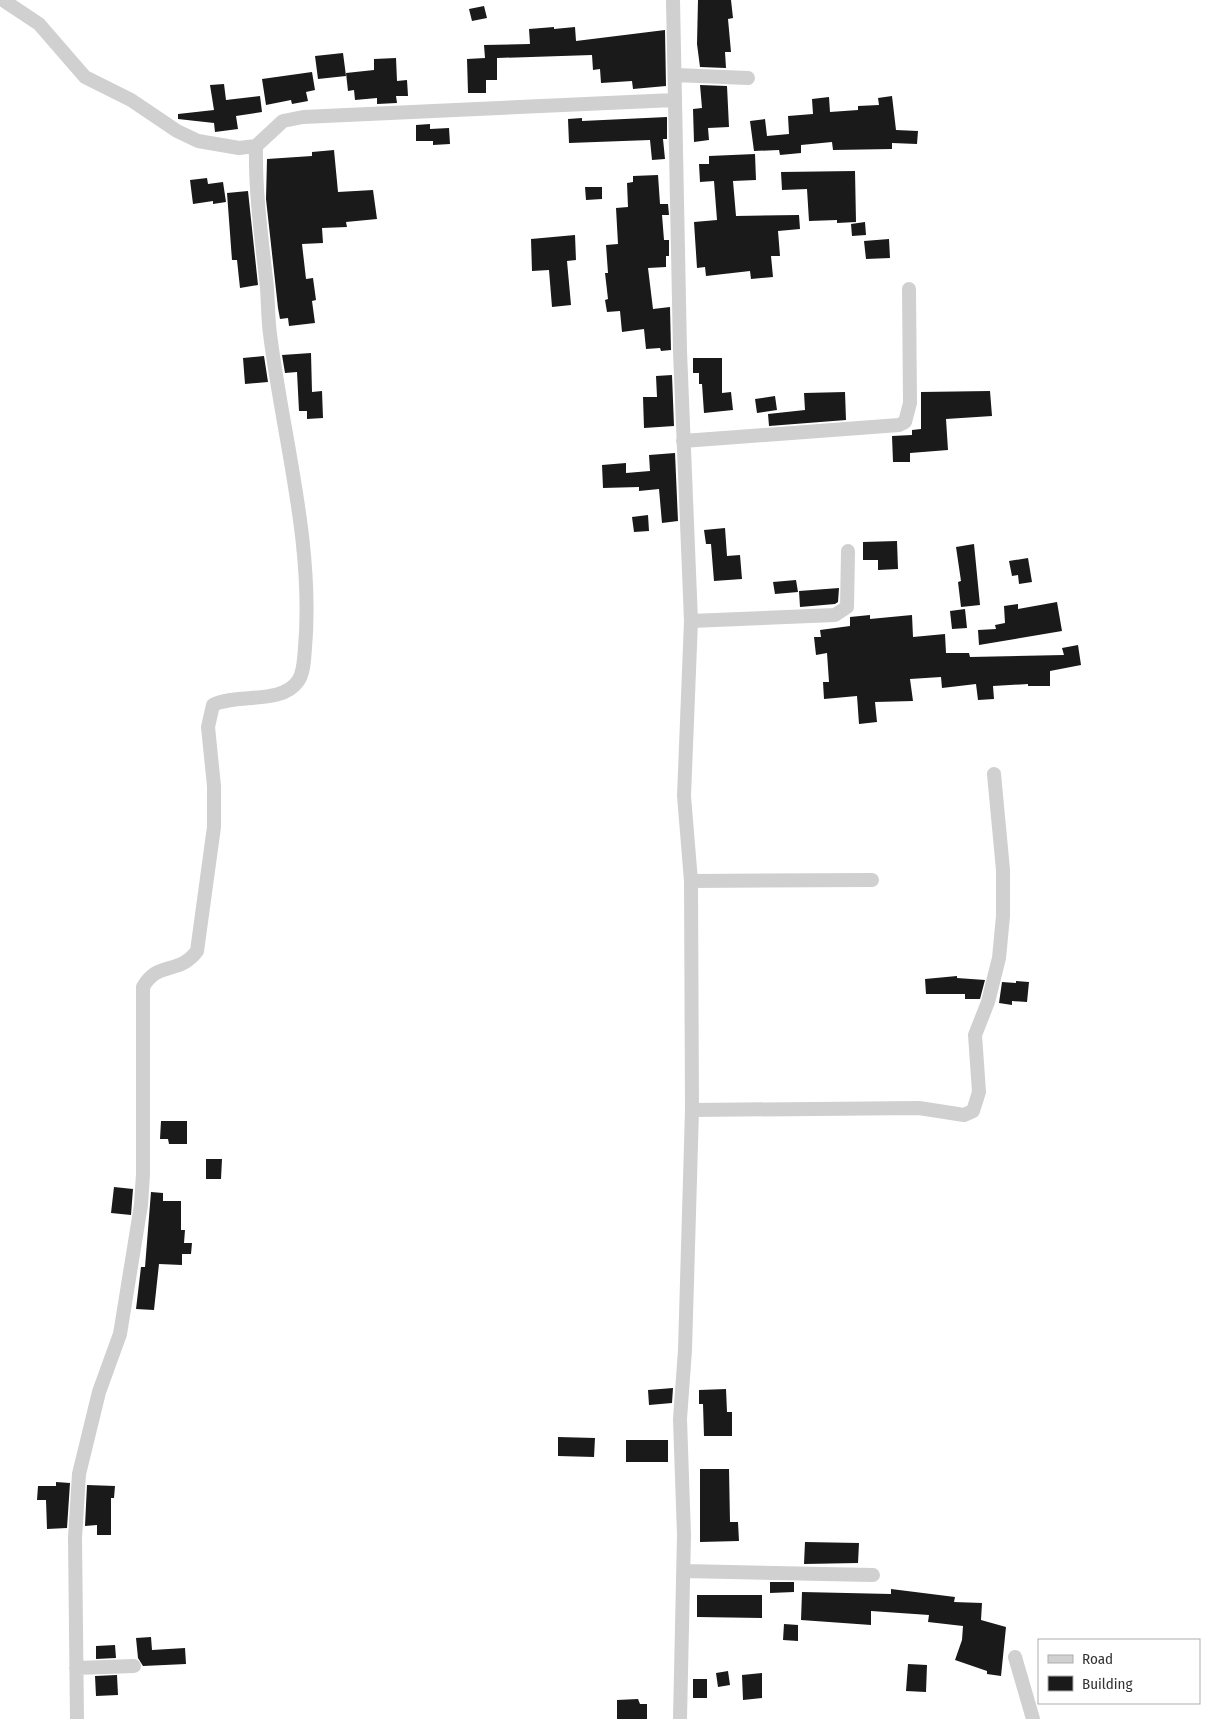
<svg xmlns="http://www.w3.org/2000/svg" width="1215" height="1719" viewBox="0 0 1215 1719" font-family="'Fira Sans Condensed',sans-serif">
	<rect width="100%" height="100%" fill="#fff"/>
	<path fill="#1a1a1a" d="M698 0H731L733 18 728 19 731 52H725L726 68 700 67 697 44Z
		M484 6 487 18 472 21 469 9Z
		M554 27V29L575 27 576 41 665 30 666 86 633 89 632 81 601 83 600 69 593 70 592 55 497 58V80H486V93H468L467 59 485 58 484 45 530 44 529 29Z
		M343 53 346 76 318 79 315 56Z
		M396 58 397 81 407 80 408 96H396L397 103 377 104V98L355 100 354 90 348 91 346 73 374 70V59Z
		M312 72 315 90 306 92 308 101 292 104 291 100 266 105 262 79Z
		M224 84 226 100 260 96 262 112 236 116 238 129 215 132 214 123 178 119V114L214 110 210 85Z
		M700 85 727 86 729 127 708 128 709 140 694 142 693 109 702 108Z
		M892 96 896 130 918 131 917 144 892 143V149L833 150 832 142 801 145V153L780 155 779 150 754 151 750 121 765 119 767 136 789 134 788 116 813 114 812 99 829 97 830 112 858 110V106L879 105 878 98Z
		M667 117V139H663L665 159 652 160 650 140 569 143 568 119 582 118V121Z
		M430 124V129L449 128 450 144 433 145V141H416V125Z
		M334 150 338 192 373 190 377 219 346 222 347 227 322 228 323 243 302 244 306 279 313 278 316 300 312 301 315 323 289 326 288 318 280 319 278 308 266 199 267 159 312 156V152Z
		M755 154 756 180 733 181 736 216 799 215 800 229 778 231 780 256H771L773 277 751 279 750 271 706 276 705 267 697 268 694 222 717 220 714 181 700 182 699 164H709V156Z
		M855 171 856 222 837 223V220L809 221 807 189 782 190 781 172Z
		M658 175 660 204H668L669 215H662L664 240H669V256H666V267L648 268 653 309 670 307 671 350 661 351 660 348 646 349 644 329 622 332 620 311 607 312 605 300 608 299 605 273H608L606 245 618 244 616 208 628 207 627 183 633 182V176Z
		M207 178 208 184 223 182 226 202 213 204V201L193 204 190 180Z
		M585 187H602V199L586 200Z
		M248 191 258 285 240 288 237 260H232L227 193Z
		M865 222 866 235 852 236 851 224Z
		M575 235 576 260 567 261 571 305 552 307 549 270 532 271 531 239Z
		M889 239 890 258 866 259 864 241Z
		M311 353 312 392 322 391 323 418 307 419V411H299L297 372 285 373 282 355Z
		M264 356 268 382 245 384 243 358Z
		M693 358H722V393L731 392 733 410 704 413 702 384H699V373H693Z
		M672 375 674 426 644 428 643 397H657L656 376Z
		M990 391 992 416 946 419 948 450 910 453V462H893L892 436 912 435V430L921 429V392Z
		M845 392 846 420 769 426 768 414 805 410 804 393Z
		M775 396 777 410 757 413 755 399Z
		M675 453 678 521 662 523 659 489 639 491V487L603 488 602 465 626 463V473L650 471 649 455Z
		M648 515 649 531 634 532 632 517Z
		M725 528 727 556 740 555 742 579 714 581 711 544H706L704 530Z
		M897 541 898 569 878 570V560H863V542Z
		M974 544 980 605 961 607 958 582 961 581 956 547Z
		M1028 558 1032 582 1019 584 1018 575 1012 576 1009 561Z
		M796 580 798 592 775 594 773 582Z
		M839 588 838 602 835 604 800 607 799 591Z
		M1057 602 1062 631 979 645 978 630 996 629 995 625 1005 623 1004 606 1018 604V609Z
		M965 609 967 628 952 629 950 611Z
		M870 615V619L912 615 913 637 945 634 946 653H969L970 657 1064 655 1062 648 1078 645 1081 665 1050 671V686H1028V684L993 686 994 699 978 700 976 684 942 688 941 677 910 679 913 701 875 702 877 722 859 724 857 696 824 699 823 682H829L827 653 816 655 814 637H821L820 630 850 626V617Z
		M957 976V978L985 980 980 999H965V994H926L925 979Z
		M1016 981 1029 982 1027 1002 1012 1001V1005L999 1003 1002 982 1016 983Z
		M161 1121H187V1144H169L168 1139H160Z
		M206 1159H222L221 1179H206Z
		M114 1187 133 1189 131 1215 111 1213Z
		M151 1192 163 1193V1201H181V1230H185L184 1243H192L191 1254H182V1265L159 1264 154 1310 136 1309 141 1267H145Z
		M673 1388 672 1403 649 1405 648 1390Z
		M726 1389 727 1412H732V1436H704L703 1404H699V1390Z
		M558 1437 595 1438 594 1457 558 1456Z
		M626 1440H668V1462H626Z
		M700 1469H729L730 1522H738L739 1541 700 1542Z
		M56 1482 70 1483 67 1528 47 1529 46 1500H37L38 1486H56Z
		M87 1485 115 1486 114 1498H111V1535H97V1525L85 1526Z
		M805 1542 859 1543 858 1563 804 1564Z
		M770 1582H794V1592L770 1593Z
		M891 1589 955 1597 954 1602 982 1603 981 1620 1006 1627 1001 1676 987 1674V1671L955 1660 962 1640 963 1626 928 1622 929 1615 871 1611V1625L801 1620 802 1592 891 1594Z
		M697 1595H762V1618L697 1617Z
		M784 1624 798 1625V1641L783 1640Z
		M151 1637 152 1650 185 1648 186 1664 143 1666 138 1658 136 1638Z
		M115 1645 116 1658 96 1659V1646Z
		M908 1664 927 1665 926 1692 906 1691Z
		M728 1671 730 1685 718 1687 716 1673Z
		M762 1673V1698L743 1700 742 1675Z
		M117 1675 118 1695 96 1696 95 1676Z
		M693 1679H707V1698H693Z
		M638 1699 640 1704H647V1719H617V1700Z"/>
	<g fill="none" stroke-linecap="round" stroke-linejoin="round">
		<path stroke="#d0d0d0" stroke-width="14" d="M3 0 39 24 85 77 131 100 177 131 198 141 239 148 256 146 283 121 303 117 674 100
			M673 0 680 351 691 621 684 796 691 881 692 1110 685 1350 680 1419 684 1535 680 1719
			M675 75 748 78
			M683 441 899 425 905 422 910 403 909 289
			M691 621 835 615 847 607 848 551
			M691 881 872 880
			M692 1110 919 1108 964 1115 973 1111 979 1092 975 1035 988 1002 999 958 1003 916V870L994 774
			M684 1571 873 1575
			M1015 1657 1033 1719
			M76 1668 134 1666
			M77 1719 75 1538 79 1474 99 1392 120 1334 141 1205 143 1174V987C158 960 178 976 197 951L214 827V786L208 727 213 705C236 693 282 705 298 681 304 673 304 658 305 648 314 543 283 438 270 334 268 319 268 303 267 288 262 241 255 194 256 146"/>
	</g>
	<rect x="1038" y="1639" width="162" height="65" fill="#ffffff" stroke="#adadad"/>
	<rect x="1048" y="1655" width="25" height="8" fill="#d0d0d0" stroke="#adadad"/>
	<text x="1082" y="1664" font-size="15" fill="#333333">Road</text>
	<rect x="1048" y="1676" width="25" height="15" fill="#1a1a1a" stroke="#adadad"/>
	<text x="1082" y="1689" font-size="15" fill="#333333">Building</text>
</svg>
